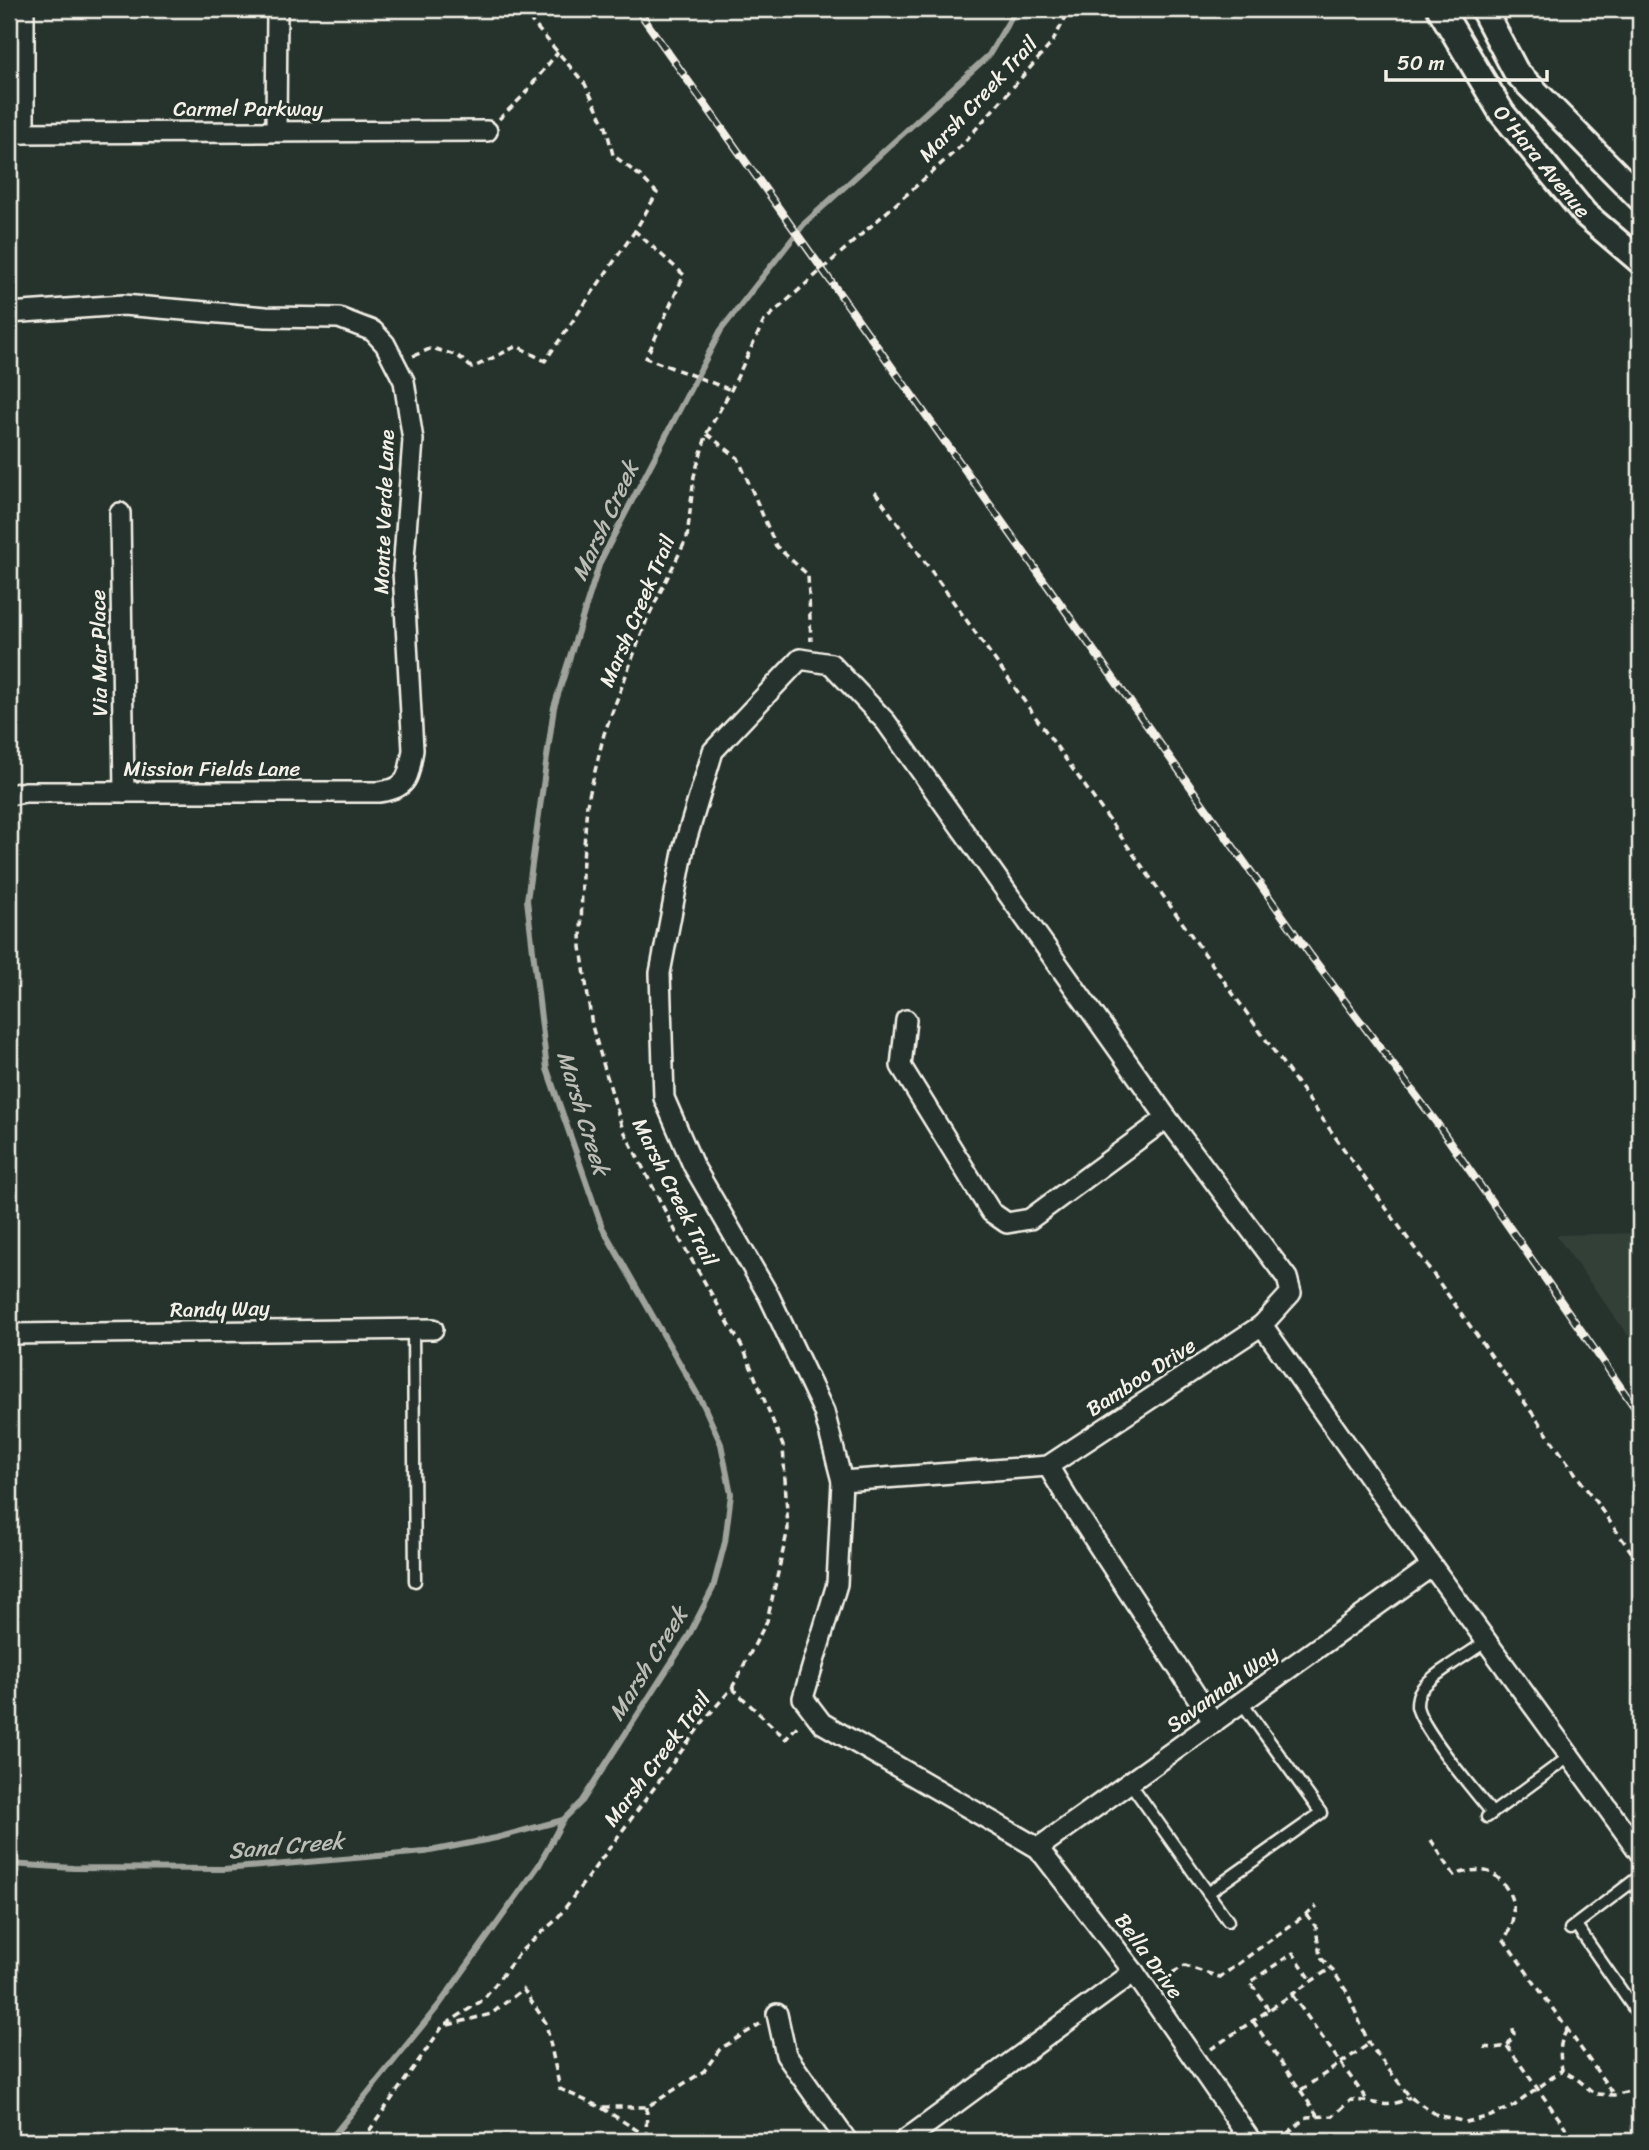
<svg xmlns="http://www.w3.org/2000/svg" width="1649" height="2150" font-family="Sriracha,sans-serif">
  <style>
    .built { fill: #333f39 }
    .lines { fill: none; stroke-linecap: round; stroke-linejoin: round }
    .stream { stroke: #9fa39b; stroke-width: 6 }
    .service-casing { stroke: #f4f1e8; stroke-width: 15 }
    .minor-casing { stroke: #f4f1e8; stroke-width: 24 }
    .tertiary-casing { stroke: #f4f1e8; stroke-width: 30 }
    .path { stroke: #f4f1e8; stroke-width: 3.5; stroke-dasharray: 7 5; stroke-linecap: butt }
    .service { stroke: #26332d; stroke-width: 10 }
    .minor { stroke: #26332d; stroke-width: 19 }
    .tertiary { stroke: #26332d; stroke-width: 24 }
    .rail-casing { stroke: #f4f1e8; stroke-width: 8 }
    .rail { stroke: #26332d; stroke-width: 5; stroke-dasharray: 16; stroke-linecap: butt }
    .labels { text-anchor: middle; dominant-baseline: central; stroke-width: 6; stroke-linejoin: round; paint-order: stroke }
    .street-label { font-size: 21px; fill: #f4f1e8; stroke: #26332d }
    .water-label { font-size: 23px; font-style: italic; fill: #bcbdb5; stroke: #26332d }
  </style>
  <rect width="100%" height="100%" fill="#26332d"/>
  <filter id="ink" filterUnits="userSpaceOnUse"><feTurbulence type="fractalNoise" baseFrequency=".0143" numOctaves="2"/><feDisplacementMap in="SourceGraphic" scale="14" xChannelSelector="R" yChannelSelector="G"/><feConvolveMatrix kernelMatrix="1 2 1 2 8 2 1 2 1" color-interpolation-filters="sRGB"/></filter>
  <g filter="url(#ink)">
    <path class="built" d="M1640,1233V1352L1556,1235Z"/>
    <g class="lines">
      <g class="stream">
        <path d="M9,1864L73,1868L224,1869L425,1852L496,1838L563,1820"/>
        <path d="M329,2141L439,2005L539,1865L563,1820L582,1801L688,1637L713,1588L725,1542L731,1494L721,1444L704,1406L602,1227L547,1069L527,900L554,707L600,562L721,330L804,224L989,55L1016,9"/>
      </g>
      <defs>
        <g id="service">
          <path d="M413,1329L415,1581"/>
          <path d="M1487,1641C1470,1653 1431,1675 1421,1690C1418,1694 1417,1702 1417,1706C1421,1729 1476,1793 1492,1813"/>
          <path d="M1130,1783L1228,1921"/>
          <path d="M1487,1817L1570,1756"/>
          <path d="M1208,1893L1321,1813L1242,1703"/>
          <path d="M1576,1925L1637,2013L1640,2015"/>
          <path d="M1570,1929L1640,1876"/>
        </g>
        <g id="minor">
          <path d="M276,131L277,9"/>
          <path d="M9,133L487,131"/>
          <path d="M24,133V9"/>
          <path d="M9,313L123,305L266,317L339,318L373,331L385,344L404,381L413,440L403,571L413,750C408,777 409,788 379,792H25L9,795"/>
          <path d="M120,513L124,792"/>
          <path d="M906,1020L901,1066L991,1212L1007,1223L1030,1219L1167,1118"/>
          <path d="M9,1334L433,1329"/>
          <path d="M1048,1466L1066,1496L1214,1723"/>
          <path d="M842,1481L824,1412L769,1296L693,1165L664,1098L660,973L684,847L713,751L800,659L831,664L886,722L1167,1118L1287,1278L1291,1293L1262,1325"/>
          <path d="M1038,1848L1432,1566"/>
          <path d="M777,2014L786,2055L847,2141"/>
          <path d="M904,2141L1134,1972"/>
          <path d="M1251,2141L1134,1972L1038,1848L822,1723L803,1698L837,1584L842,1481L1048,1466L1262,1325L1432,1566L1640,1853"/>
        </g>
        <g id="tertiary">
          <path id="s1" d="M1440,9L1502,113L1585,214L1640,261"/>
          <path d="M1483,9L1516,72L1640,198"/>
        </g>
      </defs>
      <use href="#service" class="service-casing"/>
      <use href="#minor" class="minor-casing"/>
      <use href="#tertiary" class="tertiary-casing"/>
      <g class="path">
        <path d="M521,9L585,84L606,127L613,155L640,176L657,193L635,231L684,275L646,358L731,390"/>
        <path d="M499,119L522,97L558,52"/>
        <path d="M413,356L432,348L458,356L472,368L517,346L545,361L635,231"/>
        <path d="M707,434L738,458L776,546L808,575L811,641"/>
        <path d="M875,492L1640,1564"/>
        <path d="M732,1688L786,1739L799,1724"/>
        <path d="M1431,1840L1454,1875C1466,1871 1479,1868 1492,1873C1494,1874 1498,1878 1500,1880C1517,1898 1517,1920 1504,1940L1614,2095"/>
        <path d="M1306,1914L1316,1927L1320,1957L1331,1968L1347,1992L1369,2044L1410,2097L1437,2115L1466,2122L1491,2116L1514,2106L1562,2070"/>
        <path d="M1162,1978L1185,1966L1220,1977L1317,1906"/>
        <path d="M1292,1995L1367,2100"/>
        <path d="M1269,2010L1250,1982L1293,1953L1312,1981"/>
        <path d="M1253,2021L1318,2116"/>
        <path d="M448,2025L491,2014L523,1989L546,2023L560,2089L600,2107H647L704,2071L720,2049L760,2024"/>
        <path d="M1567,2030C1558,2044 1560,2055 1562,2070L1577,2079L1595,2094L1614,2095L1633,2090L1640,2093"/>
        <path d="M1507,2046L1573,2138"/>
        <path d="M1484,2047L1495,2048L1507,2046L1514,2034L1512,2024"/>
        <path d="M1211,2049L1331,1968"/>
        <path d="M1301,2090L1369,2044"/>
        <path d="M647,2107L646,2136L648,2141"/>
        <path d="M602,2108L646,2136"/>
        <path d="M362,2141L443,2026L483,2000L521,1951L556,1920L706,1718L732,1688L767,1621L788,1529L783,1446L744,1350L679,1238L622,1127L592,1026L581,947L582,874L587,804L604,734L647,619L687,538L694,476L707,433L731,390L764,321L960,147L1052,43L1070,9"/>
        <path d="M1278,2141L1307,2117L1333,2116L1351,2100C1379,2101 1384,2111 1410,2097"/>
        <path d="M1572,2141L1573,2138L1588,2141"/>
      </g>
      <use href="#service" class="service"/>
      <use href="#minor" class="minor"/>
      <use href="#tertiary" class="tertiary"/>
      <defs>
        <path id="rail" d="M637,9L1311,956L1436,1122L1640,1415"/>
      </defs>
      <use href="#rail" class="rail-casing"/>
      <use href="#rail" class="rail"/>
    </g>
  </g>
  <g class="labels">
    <g class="street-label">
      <text transform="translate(978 99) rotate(-47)">Marsh Creek Trail</text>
      <text x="248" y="109">Carmel Parkway</text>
      <text stroke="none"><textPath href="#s1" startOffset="184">O'Hara Avenue</textPath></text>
      <text transform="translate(384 512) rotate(-88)">Monte Verde Lane</text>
      <text transform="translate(637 611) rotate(-67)">Marsh Creek Trail</text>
      <text transform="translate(99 653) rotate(-91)">Via Mar Place</text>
      <text x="212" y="769">Mission Fields Lane</text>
      <text transform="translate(675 1192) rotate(63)">Marsh Creek Trail</text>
      <text transform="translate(220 1309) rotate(-1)">Randy Way</text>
      <text transform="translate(1141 1377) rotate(-33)">Bamboo Drive</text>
      <text transform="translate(1222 1689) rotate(-36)">Savannah Way</text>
      <text transform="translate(657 1759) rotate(-53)">Marsh Creek Trail</text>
      <text transform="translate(1149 1956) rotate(54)">Bella Drive</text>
    </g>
    <g class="water-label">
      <text transform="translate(605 521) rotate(-65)">Marsh Creek</text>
      <text transform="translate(583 1113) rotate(73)">Marsh Creek</text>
      <text transform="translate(648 1664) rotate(-58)">Marsh Creek</text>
      <text transform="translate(286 1846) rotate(-5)">Sand Creek</text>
    </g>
  </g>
  <rect width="1649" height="2150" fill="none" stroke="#26332d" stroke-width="35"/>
  <rect x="18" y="18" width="1614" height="2115" fill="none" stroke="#f4f1e8" stroke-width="2.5" filter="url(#ink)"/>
  <path d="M1386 70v10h161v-10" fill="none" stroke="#f4f1e8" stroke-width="3.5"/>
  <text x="1397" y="70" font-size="21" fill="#f4f1e8" stroke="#26332d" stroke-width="5" paint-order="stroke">50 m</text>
</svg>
